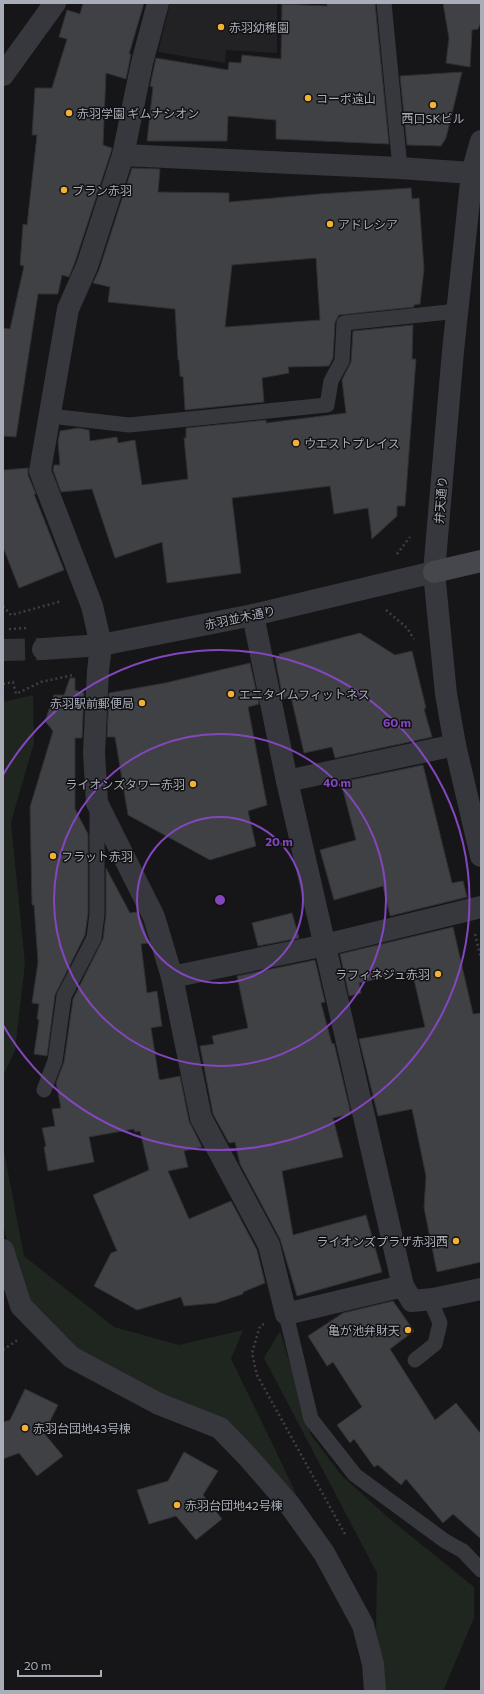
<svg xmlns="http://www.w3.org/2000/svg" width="484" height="1694" font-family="Commissioner,'Noto Sans JP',sans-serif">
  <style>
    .built { fill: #222225 }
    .green { fill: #1e261f }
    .building { fill: #404145; stroke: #303034; fill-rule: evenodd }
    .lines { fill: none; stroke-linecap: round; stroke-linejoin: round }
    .tertiary-tunnel { stroke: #333438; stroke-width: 22; stroke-dasharray: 22 11; stroke-linecap: butt }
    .path { stroke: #3d3f44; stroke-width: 2.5; stroke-dasharray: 2 3; stroke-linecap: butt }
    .service { stroke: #37383d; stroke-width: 15 }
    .pedestrian { stroke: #37383d; stroke-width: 22 }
    .minor { stroke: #37383d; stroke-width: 22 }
    .tertiary { stroke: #37383d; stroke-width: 22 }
    .secondary { stroke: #45474d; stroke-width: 22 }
    .ring { fill: none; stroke: #8446be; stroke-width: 2 }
    .poi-dot { fill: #f2b134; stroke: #111113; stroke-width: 1.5 }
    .labels { text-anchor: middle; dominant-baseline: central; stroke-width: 3; stroke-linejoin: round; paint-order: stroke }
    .poi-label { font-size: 12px; fill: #a8adb8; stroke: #111113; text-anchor: start }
    .street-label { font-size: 12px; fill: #a8adb8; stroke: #111113 }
    .centre { fill: #8446be; stroke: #111113; stroke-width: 2 }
    .ring-label { font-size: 12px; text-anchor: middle; font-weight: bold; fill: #8446be; stroke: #111113; stroke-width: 3; stroke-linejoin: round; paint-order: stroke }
  </style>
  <rect width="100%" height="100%" fill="#161618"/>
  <path class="built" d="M170,3H277V53L226,50L225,63L158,52Z"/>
  <g class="green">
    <path d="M33,695L34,743L11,822L25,964L15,1050L3,1076V702Z"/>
    <path d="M3,1146L24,1256L114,1327L179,1345L243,1330L231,1359L273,1445L297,1496L229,1422L163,1394L76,1348L27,1301L14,1265L3,1225Z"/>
    <path d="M280,1331L311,1435L342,1476L391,1520L474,1587V1618L443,1691H382L384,1666L376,1629L377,1573L264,1358Z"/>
  </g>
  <g class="building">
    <path d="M83,3H144L129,54H131L126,79L106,73L103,145L112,148L111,152L75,262L69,277L62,275L58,294H38L16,437L3,436V328L10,329L24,266L20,265L23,224L27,225L37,135H32L35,88H52L67,39L59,37L67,10L80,14Z"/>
    <path d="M327,3H375L389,144L276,139V120L228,116L227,141H147L153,87L150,86L156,58L228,70L229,62L241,63L242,55L281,59L282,4L327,6Z"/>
    <path d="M443,3H481V22L478,29L472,30L470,67L446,63L449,38Z"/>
    <path d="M462,72L446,138L441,146L407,145L400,76Z"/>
    <path d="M132,168L160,169L158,192L229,193V202L319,194L411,188L412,199L419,198L424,269L420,304L414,305V307L339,315L335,322L333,358L329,366L288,367L289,373L262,378L264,402L185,410L183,377L180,376L179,360H178L175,309L108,302L110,287L93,283L99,270ZM316,258L320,320L225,327L232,265Z"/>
    <path d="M413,325L412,359H416L405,506H397V516L372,539L368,508L334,514L330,486L232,498L241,573L167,583L162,542L115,558L92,489L61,492L53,470L54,465H60L58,442L60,431L78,428L89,430L90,441L117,437L118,443L135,440L142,485L188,479L184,438H186V428L266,420V423L346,413L342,380L351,362L353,331Z"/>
    <path d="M28,468V475L36,494H34L64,570L19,588L3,547V483L4,470Z"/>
    <path d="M360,633L395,655L412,651L426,708L424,709L432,737L335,758L332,747L304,753L291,697L283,699L275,658L279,657V654Z"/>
    <path d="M250,663L259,704L248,707L267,805L248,811L256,846L210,860L128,815L115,737H107L109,693L165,683Z"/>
    <path d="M70,678H75V690L84,693L82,738H75V809L88,834V913L85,935L55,995L47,1056L34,1054L39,1020L37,1019L39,1004L32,1003L38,962L34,905H32L30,807L53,731L45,721L54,695H64Z"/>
    <path d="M423,765L452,883L463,881L467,897L390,916L383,886L334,900L320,850L356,840L341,782Z"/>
    <path d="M106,868L130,913L137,912L142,922L149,943L141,944L147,993L157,991L162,1026L151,1028L159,1079L160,1080L180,1076L189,1121L202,1147L184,1151L188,1167L168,1171L189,1219L231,1201L257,1250L265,1283L243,1292V1294L216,1303L184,1306L181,1297L137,1310L94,1286L111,1253L117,1251L93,1195L149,1170L140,1131L135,1132L134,1129L89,1137L94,1162L48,1171L44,1147L46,1146L42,1128L55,1126L52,1109L61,1108L56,1083L64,1062L73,999L103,939L106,914Z"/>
    <path d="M292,913L299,938L258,946L252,923Z"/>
    <path d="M453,927L473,1014L481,1013V1262L437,1272L424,1208L426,1176L412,1109L378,1116L359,1039L425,1027L412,971L359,983L361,993L349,996L340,954Z"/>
    <path d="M315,960L325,1002L321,1003L332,1044L334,1043L351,1114L333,1118L343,1157L282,1171L293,1235L366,1215L382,1272L297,1296L280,1239L240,1164L235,1142L229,1143L213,1114L200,1046L214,1044L212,1036L248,1028L237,976Z"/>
    <path d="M393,1301L414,1331L390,1349L435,1420L456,1403L481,1434V1539L453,1514L443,1523L406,1479L401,1485L378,1465L374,1467L354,1439L350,1443L337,1425L362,1407L333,1362L327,1366L308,1336L343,1313Z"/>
    <path d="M25,1389L58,1405L44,1433L63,1456L37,1476L19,1453L3,1459V1422L10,1420Z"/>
    <path d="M184,1452L218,1471L203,1495L222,1519L196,1540L176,1516L149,1524L137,1490L168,1481Z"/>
  </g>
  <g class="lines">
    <path class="tertiary-tunnel" d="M3,650L43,649"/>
    <g class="path">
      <path d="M397,554L410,537"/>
      <path d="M3,606L11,615L62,601"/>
      <path d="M386,610L407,628L414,639"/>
      <path d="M9,629L28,628"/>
      <path d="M3,684L13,682L16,694L41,682L73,675"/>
      <path d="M475,934L481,959"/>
      <path d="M264,1324L260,1326L252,1353L257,1375L346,1536"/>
      <path d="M3,1350L19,1339"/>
    </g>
    <g class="service">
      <path d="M384,3L400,168"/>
      <path d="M50,416L129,425L327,405L331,381L342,361L344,323L458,311"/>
      <path d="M44,1090L55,1061L64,996L94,938L97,914V809"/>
      <path d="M286,1314L311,1419L355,1475L445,1541L463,1551L481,1570"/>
      <path d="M415,1360L435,1344L440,1323L434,1309L433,1299"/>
    </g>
    <path class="pedestrian" d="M3,75L55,3"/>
    <g class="minor">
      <path d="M158,3L142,63L123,155L87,266L68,309L40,471L92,606L101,645L98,671L94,753L97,803L154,917L172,977L201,1118L269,1245L286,1314L403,1286L412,1301L433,1299L481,1289"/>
      <path d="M123,155L400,168L472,173"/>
      <path d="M253,615L287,781L403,1286"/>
      <path d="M287,781L455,745"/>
      <path d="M172,977L325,945L481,907"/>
      <path d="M3,1250L21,1306L71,1357L159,1404L220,1428L247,1456L289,1504L324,1553L363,1625L373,1664L375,1691"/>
    </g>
    <g class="tertiary">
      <path d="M481,141L472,173L453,351L434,572L446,694L455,745L481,856"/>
      <path d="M43,649L101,645L253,615L434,572"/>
    </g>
    <path class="secondary" d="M434,572L481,561"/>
  </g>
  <g class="ring">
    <circle cx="220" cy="900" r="83"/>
    <circle cx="220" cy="900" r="166"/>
    <path d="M3 775A250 250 0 1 1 3 1025"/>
  </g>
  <g class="poi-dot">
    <circle cx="221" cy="27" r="4"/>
    <circle cx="308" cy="98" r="4"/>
    <circle cx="433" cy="105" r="4"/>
    <circle cx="69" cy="113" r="4"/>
    <circle cx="64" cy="190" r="4"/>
    <circle cx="330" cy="224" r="4"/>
    <circle cx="296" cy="443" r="4"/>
    <circle cx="231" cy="694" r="4"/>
    <circle cx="142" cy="703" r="4"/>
    <circle cx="193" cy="784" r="4"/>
    <circle cx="53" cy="856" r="4"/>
    <circle cx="438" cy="974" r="4"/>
    <circle cx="456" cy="1241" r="4"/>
    <circle cx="408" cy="1330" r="4"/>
    <circle cx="25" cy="1428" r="4"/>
    <circle cx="177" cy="1505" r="4"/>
  </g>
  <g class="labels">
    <g class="poi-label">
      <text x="229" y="27">赤羽幼稚園</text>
      <text x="316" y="98">コーポ遠山</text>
      <text x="77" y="113">赤羽学園 ギムナシオン</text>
      <text x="433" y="118" text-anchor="middle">西口SKビル</text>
      <text x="72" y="190">ブラン赤羽</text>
      <text x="338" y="224">アドレシア</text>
      <text x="304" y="443">ウエストプレイス</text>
      <text x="239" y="694">エニタイムフィットネス</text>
      <text x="134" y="703" text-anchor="end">赤羽駅前郵便局</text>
      <text x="185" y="784" text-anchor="end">ライオンズタワー赤羽</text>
      <text x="61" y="856">フラット赤羽</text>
      <text x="430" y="974" text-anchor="end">ラフィネジュ赤羽</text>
      <text x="448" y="1241" text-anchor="end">ライオンズプラザ赤羽西</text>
      <text x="400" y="1330" text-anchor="end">亀が池弁財天</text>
      <text x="33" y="1428">赤羽台団地43号棟</text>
      <text x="185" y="1505">赤羽台団地42号棟</text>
    </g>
    <g class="street-label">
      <text transform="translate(440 500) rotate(-85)">弁天通り</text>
      <text transform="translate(240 617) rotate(-12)">赤羽並木通り</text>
    </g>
  </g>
  <circle cx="220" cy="900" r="6" class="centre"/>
  <g class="ring-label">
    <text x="397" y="727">60 m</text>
    <text x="337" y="787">40 m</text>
    <text x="279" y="846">20 m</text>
  </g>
  <rect width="484" height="1694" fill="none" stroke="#a8adb8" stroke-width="8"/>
  <path d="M18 1670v6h83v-6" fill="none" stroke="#a8adb8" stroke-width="2"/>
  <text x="24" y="1670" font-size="12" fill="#a8adb8" stroke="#111113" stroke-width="3" paint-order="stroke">20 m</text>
</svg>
